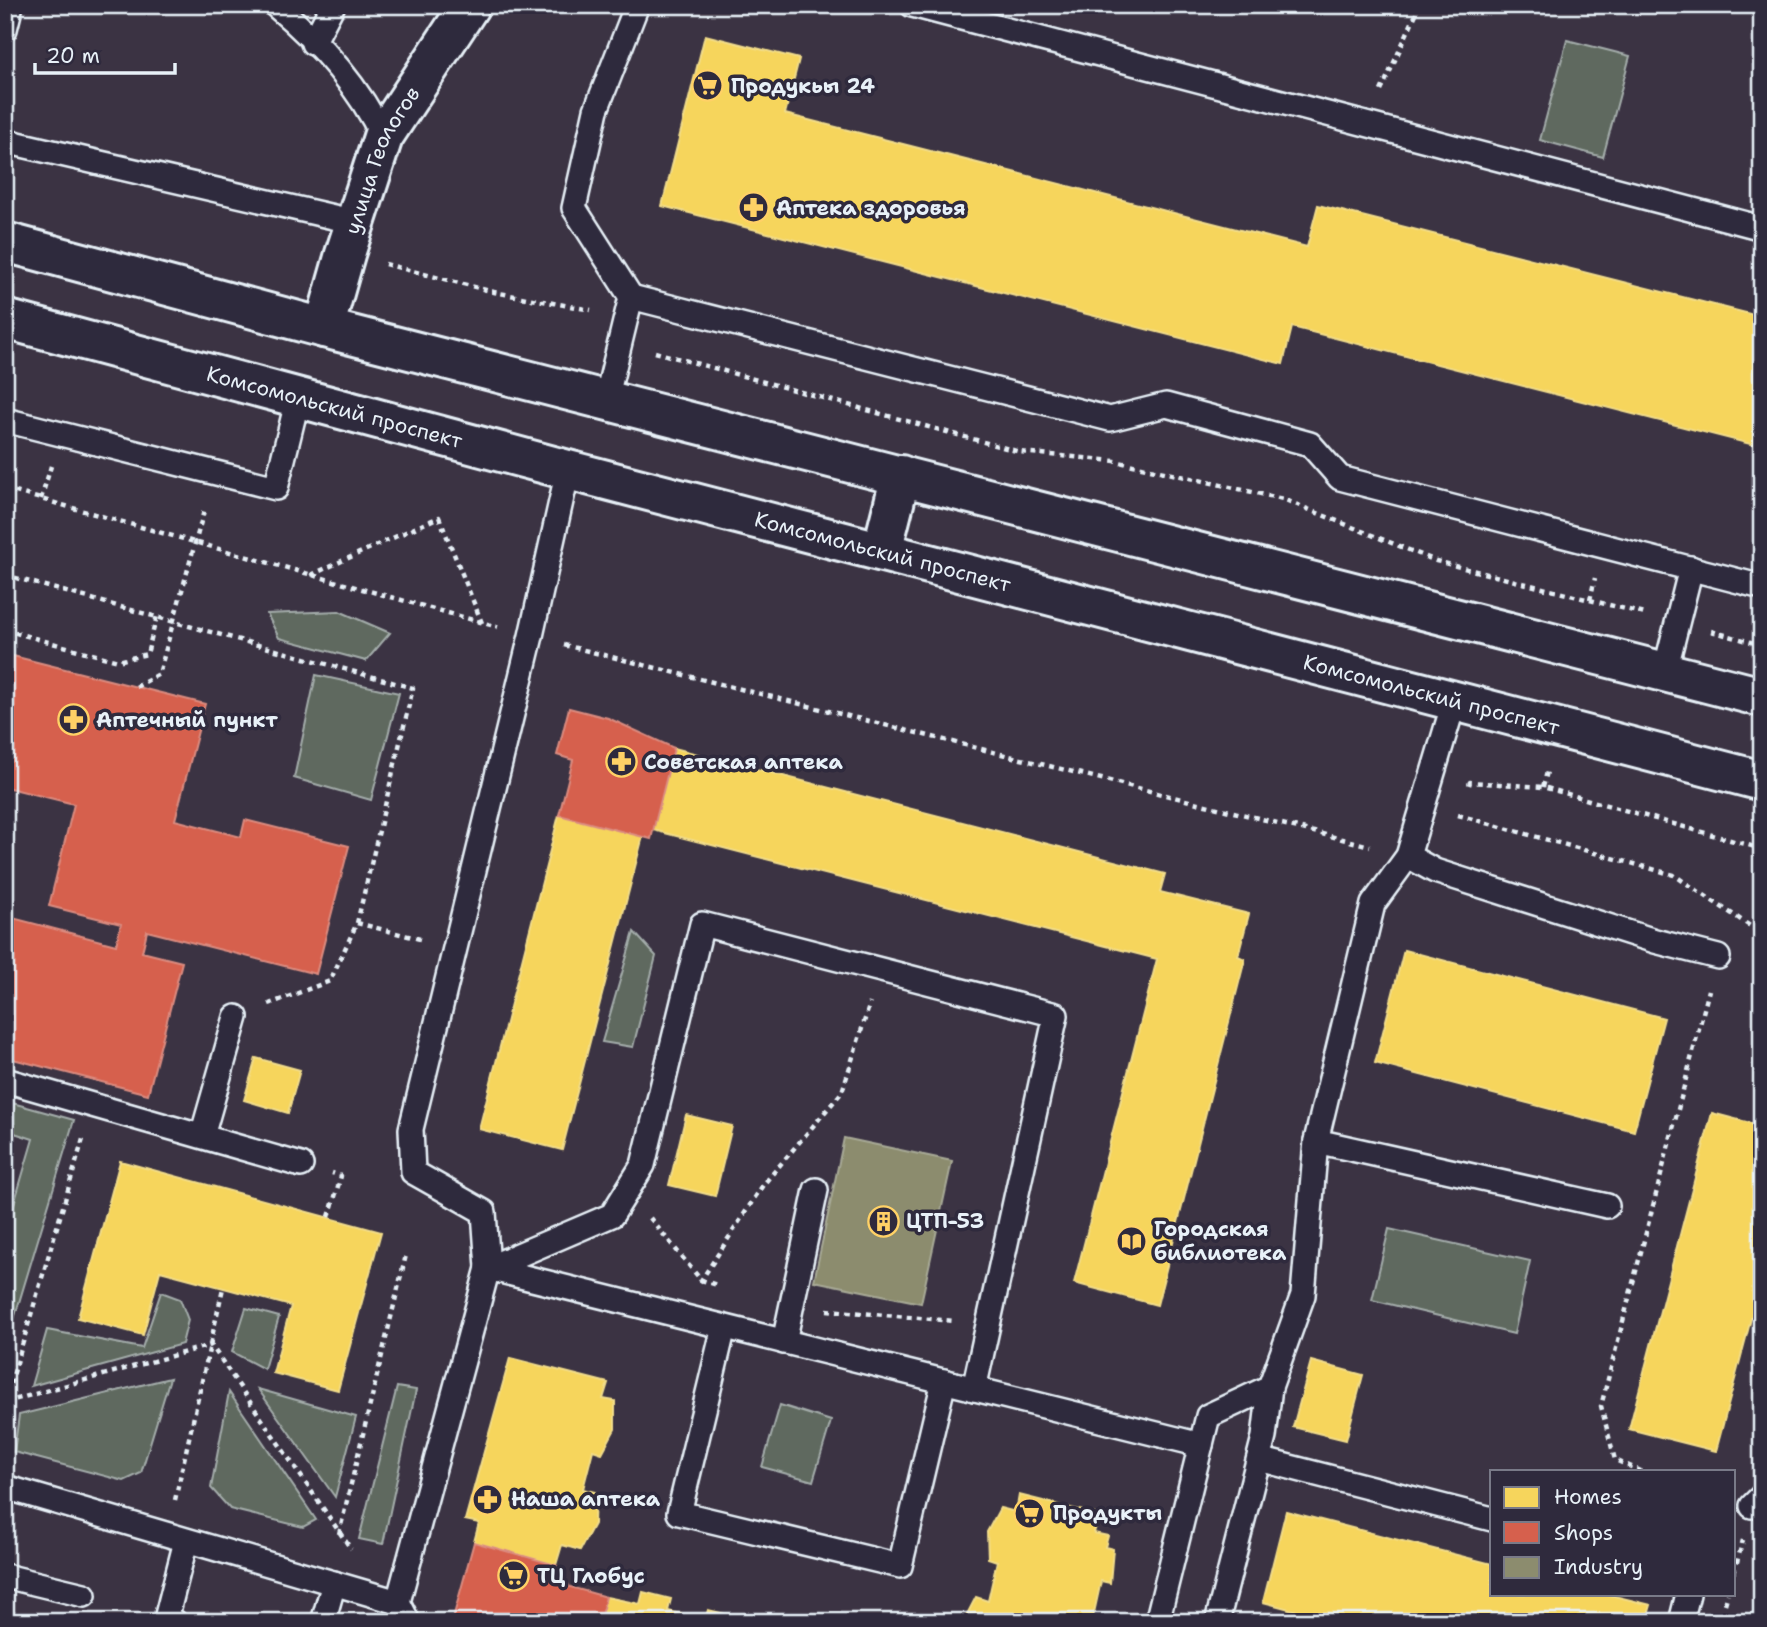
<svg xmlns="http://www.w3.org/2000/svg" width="1767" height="1627" font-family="'Shantell Sans',sans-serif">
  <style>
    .green { fill: #5f695e; stroke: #a4adab; stroke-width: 2 }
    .homes { fill: #f6d55c; stroke: #f2dd8b; stroke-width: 2 }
    .shops { fill: #d6604d; stroke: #db8c80; stroke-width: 2 }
    .industry { fill: #8c8c6e; stroke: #a8aa97; stroke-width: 2 }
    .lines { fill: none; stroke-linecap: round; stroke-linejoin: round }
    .lane-casing { stroke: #e8f1f8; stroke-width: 28 }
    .street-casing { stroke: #e8f1f8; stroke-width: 44 }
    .secondary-casing { stroke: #e8f1f8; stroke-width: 44 }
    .path { stroke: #e8f1f8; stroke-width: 4.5; stroke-dasharray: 5 5; stroke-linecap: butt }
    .lane { stroke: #2f2a3d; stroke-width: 23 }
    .street { stroke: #2f2a3d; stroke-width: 38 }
    .secondary { stroke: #2f2a3d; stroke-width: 38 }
    .labels { text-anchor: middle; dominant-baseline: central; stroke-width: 7; stroke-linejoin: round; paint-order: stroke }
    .poi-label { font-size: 21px; font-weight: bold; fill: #e8f1f8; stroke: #2f2a3d; text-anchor: start }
    .street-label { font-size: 21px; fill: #e8f1f8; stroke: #2f2a3d }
  </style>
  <rect width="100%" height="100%" fill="#3b3343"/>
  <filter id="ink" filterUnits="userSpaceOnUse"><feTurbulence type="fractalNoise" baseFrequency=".0143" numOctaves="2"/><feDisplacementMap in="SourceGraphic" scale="14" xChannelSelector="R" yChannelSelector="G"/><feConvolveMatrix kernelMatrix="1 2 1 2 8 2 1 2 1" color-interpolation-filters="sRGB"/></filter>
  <g filter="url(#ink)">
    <g class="green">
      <path d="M1567,40L1630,56L1603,157L1540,140Z"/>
      <path d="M339,611L390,633L366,661L279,638L267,614Z"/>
      <path d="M316,675L399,693L371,800L294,778Z"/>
      <path d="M634,932L656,956L633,1047L602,1042Z"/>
      <path d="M5,1101L74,1120L5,1349V1235L33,1139L5,1130Z"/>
      <path d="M1389,1229L1530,1261L1514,1334L1372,1300Z"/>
      <path d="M161,1292L180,1299L188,1320L182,1344L31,1386L47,1330L142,1348Z"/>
      <path d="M246,1308L279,1317L264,1369L232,1352Z"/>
      <path d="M170,1378L141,1473L124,1481L14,1452L19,1415Z"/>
      <path d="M397,1387L416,1390L383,1544L359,1539Z"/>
      <path d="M258,1389L356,1417L335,1497Z"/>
      <path d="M229,1392L316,1520L303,1527L230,1509L211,1488Z"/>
      <path d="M780,1405L831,1421L813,1481L762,1467Z"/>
    </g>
    <g class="homes">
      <path d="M705,35L799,59L785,114L1307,247L1318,205L1762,317V447L1292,327L1283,364L662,206Z"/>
      <path d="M674,748L1165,874L1160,892L1249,914L1238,956L1245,959L1157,1305L1074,1283L1157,959L653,830Z"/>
      <path d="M559,815L643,836L562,1150L479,1129Z"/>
      <path d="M1404,950L1664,1018L1634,1131L1375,1063Z"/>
      <path d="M256,1058L300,1070L288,1113L244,1100Z"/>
      <path d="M1712,1113L1762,1126V1277L1716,1451L1629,1429Z"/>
      <path d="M686,1115L732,1126L715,1196L669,1185Z"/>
      <path d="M120,1161L381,1232L338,1390L273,1373L291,1306L160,1271L143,1335L78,1318Z"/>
      <path d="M510,1358L608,1383L603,1399L615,1401V1429L602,1453L593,1450L583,1489L595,1492L594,1524L580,1550L562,1545L556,1565L474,1542L479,1523L465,1520Z"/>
      <path d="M1311,1361L1363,1375L1346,1440L1293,1427Z"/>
      <path d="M1019,1495L1099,1515L1094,1533L1108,1536L1105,1547L1113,1549L1110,1583L1101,1581L1092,1622H963L976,1597L988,1601L997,1561L988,1558L987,1532L1000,1508L1016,1512Z"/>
      <path d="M1286,1511L1492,1564V1594H1606L1651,1605L1646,1622H1338L1263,1602Z"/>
      <path d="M643,1592L671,1599L668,1611L705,1620L708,1610L733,1616L731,1622H599L606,1597L640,1604Z"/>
    </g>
    <g class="shops">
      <path d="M5,654L205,704L175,820L241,837L245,820L349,846L316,974L147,931L142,952L182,962L148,1094L5,1057V916L116,945L121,924L49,906L74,804L5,787Z"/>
      <path d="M569,708L608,718L674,748L651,839L559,815L573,760L557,755Z"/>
      <path d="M474,1542L556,1565L570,1587L606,1597L599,1622H452Z"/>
    </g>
    <path class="industry" d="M844,1138L952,1161L921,1303L814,1281Z"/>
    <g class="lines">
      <defs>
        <g id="lane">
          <path d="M275,5C318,41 359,87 383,137"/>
          <path d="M912,5L1762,228"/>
          <path d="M5,29L11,5"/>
          <path d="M313,43L333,5"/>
          <path d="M5,141L355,222"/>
          <path d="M631,297L1110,419L1166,405L1310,444L1340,478L1762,587"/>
          <path d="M606,400L631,297L574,208L596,110L637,5"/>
          <path d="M5,420L276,488L298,398"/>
          <path d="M1665,671L1691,568"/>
          <path d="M1408,856L1435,871L1655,941L1718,957"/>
          <path d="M5,1080L301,1165"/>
          <path d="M202,1136L236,1017"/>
          <path d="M1316,1141L1607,1206"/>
          <path d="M488,1268L612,1215L643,1165L702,924L1056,1015L974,1389"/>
          <path d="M488,1268L1201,1445"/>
          <path d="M724,1327L679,1513L900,1566L944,1381"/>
          <path d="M784,1342L816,1190"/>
          <path d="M1259,1459L1492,1519"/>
          <path d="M5,1487L398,1602"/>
          <path d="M1752,1506L1762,1496"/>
          <path d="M5,1576L84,1595"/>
          <path d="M175,1622L166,1619L186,1541"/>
          <path d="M323,1622L334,1583"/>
          <path d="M408,1622L398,1602L488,1268L484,1212L413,1172L411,1129L531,636L568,470"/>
          <path d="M1157,1622L1208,1416L1270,1387L1303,1295L1316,1141L1373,904L1408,856L1455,699"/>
          <path d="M1217,1622L1264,1437L1270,1387"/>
          <path d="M1681,1622L1688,1594"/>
        </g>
        <g id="street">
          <path id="s1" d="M324,328L345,254L383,137L470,5"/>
        </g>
        <g id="secondary">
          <path d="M5,242L324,328L1762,697"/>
          <path id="s2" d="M5,319L568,470L1762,781"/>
          <path d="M882,551L901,475"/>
        </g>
      </defs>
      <use href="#lane" class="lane-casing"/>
      <use href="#street" class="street-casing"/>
      <use href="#secondary" class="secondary-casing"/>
      <g class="path">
        <path d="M1381,91L1420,5"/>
        <path d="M385,264L494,292L591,310"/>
        <path d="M655,352L1020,452L1115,461L1283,499L1436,561L1645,614"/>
        <path d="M5,489L498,627"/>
        <path d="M41,499L51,466"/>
        <path d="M5,575L413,688L357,923L330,981L269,1004"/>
        <path d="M311,575L439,517L482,623"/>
        <path d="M1590,600L1595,578"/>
        <path d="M5,630L118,661L147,654L157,616"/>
        <path d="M1711,631L1762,645"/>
        <path d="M564,645L1370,846"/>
        <path d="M136,687L159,674L205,507"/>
        <path d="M1469,785L1470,782L1543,787L1762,849"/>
        <path d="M1543,787L1548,768"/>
        <path d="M1458,815L1674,875L1762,934"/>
        <path d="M357,923L420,939"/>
        <path d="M329,1217L341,1176L332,1173"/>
        <path d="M650,1218L701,1280L717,1285"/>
        <path d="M700,1282L763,1185L842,1092L870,1003"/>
        <path d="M827,1310L954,1321"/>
        <path d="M6,1402L211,1345L351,1549"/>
        <path d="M5,1403L83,1139"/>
        <path d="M1641,1471L1615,1460L1601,1406L1709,990"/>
        <path d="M175,1500L223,1288"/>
        <path d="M339,1534L406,1255"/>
        <path d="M1734,1573L1743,1540"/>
        <path d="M1725,1604L1728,1594"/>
      </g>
      <use href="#lane" class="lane"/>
      <use href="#street" class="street"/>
      <use href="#secondary" class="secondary"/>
    </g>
  </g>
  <defs>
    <symbol id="supermarket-ring" viewBox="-11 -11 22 22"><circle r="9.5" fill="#2f2a3d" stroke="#ffd166" stroke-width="1.5"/><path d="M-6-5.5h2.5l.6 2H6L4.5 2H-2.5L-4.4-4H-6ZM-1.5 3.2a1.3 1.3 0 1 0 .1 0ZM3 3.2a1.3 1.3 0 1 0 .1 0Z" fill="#ffd166"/></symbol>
    <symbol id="pharmacy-ring" viewBox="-11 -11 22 22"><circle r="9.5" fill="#2f2a3d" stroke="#ffd166" stroke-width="1.5"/><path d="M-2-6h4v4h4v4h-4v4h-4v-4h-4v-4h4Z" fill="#ffd166"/></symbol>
    <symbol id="building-ring" viewBox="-11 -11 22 22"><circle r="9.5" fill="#2f2a3d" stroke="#ffd166" stroke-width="1.5"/><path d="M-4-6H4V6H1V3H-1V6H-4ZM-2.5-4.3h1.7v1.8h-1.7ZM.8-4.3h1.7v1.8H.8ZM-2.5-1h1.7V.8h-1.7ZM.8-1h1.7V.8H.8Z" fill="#ffd166"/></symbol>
    <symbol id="library-ring" viewBox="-11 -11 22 22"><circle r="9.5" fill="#2f2a3d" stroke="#ffd166" stroke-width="1.5"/><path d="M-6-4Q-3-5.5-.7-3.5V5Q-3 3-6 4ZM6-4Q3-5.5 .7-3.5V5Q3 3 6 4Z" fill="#ffd166"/></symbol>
  </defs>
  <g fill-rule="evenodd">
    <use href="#supermarket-ring" x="690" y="68" width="35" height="35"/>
    <use href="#pharmacy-ring" x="736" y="190" width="35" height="35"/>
    <use href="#pharmacy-ring" x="56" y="702" width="35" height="35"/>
    <use href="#pharmacy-ring" x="604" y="744" width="35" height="35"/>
    <use href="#building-ring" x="866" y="1204" width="35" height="35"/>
    <use href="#library-ring" x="1114" y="1224" width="35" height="35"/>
    <use href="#pharmacy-ring" x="470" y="1482" width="35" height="35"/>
    <use href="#supermarket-ring" x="1012" y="1496" width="35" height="35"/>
    <use href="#supermarket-ring" x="496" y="1558" width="35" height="35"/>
  </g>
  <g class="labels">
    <g class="poi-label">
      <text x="731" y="86">Продукьы 24</text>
      <text x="776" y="208">Аптека здоровья</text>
      <text x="96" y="720">Аптечный пункт</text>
      <text x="644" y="762">Советская аптека</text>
      <text x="906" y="1221">ЦТП-53</text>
      <text x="1154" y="1229">Городская<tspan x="1154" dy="24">библиотека</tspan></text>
      <text x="511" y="1499">Наша аптека</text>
      <text x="1053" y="1513">Продукты</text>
      <text x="537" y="1576">ТЦ Глобус</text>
    </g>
    <g class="street-label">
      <text stroke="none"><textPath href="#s1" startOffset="178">улица Геологов</textPath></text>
      <text stroke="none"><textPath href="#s2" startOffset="341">Комсомольский проспект</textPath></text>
      <text stroke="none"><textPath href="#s2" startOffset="908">Комсомольский проспект</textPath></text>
      <text stroke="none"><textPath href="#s2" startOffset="1475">Комсомольский проспект</textPath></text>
    </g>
  </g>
  <rect width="1767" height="1627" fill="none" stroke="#2f2a3d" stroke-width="28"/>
  <rect x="14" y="14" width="1739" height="1599" fill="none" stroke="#e8f1f8" stroke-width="2.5" filter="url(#ink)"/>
  <rect x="1490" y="1470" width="245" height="126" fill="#2f2a3d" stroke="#797a88" stroke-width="2"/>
  <rect x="1504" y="1487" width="35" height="21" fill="#f6d55c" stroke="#797a88" stroke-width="2"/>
  <text x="1554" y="1504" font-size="21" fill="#e8f1f8">Homes</text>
  <rect x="1504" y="1522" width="35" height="21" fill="#d6604d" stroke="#797a88" stroke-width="2"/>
  <text x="1554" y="1540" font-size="21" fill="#e8f1f8">Shops</text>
  <rect x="1504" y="1557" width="35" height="21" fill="#8c8c6e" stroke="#797a88" stroke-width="2"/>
  <text x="1554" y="1574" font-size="21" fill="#e8f1f8">Industry</text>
  <path d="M35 63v10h140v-10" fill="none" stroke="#e8f1f8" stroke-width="3.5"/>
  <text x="46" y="63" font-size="21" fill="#e8f1f8" stroke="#2f2a3d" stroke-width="5" paint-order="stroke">20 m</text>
</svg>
